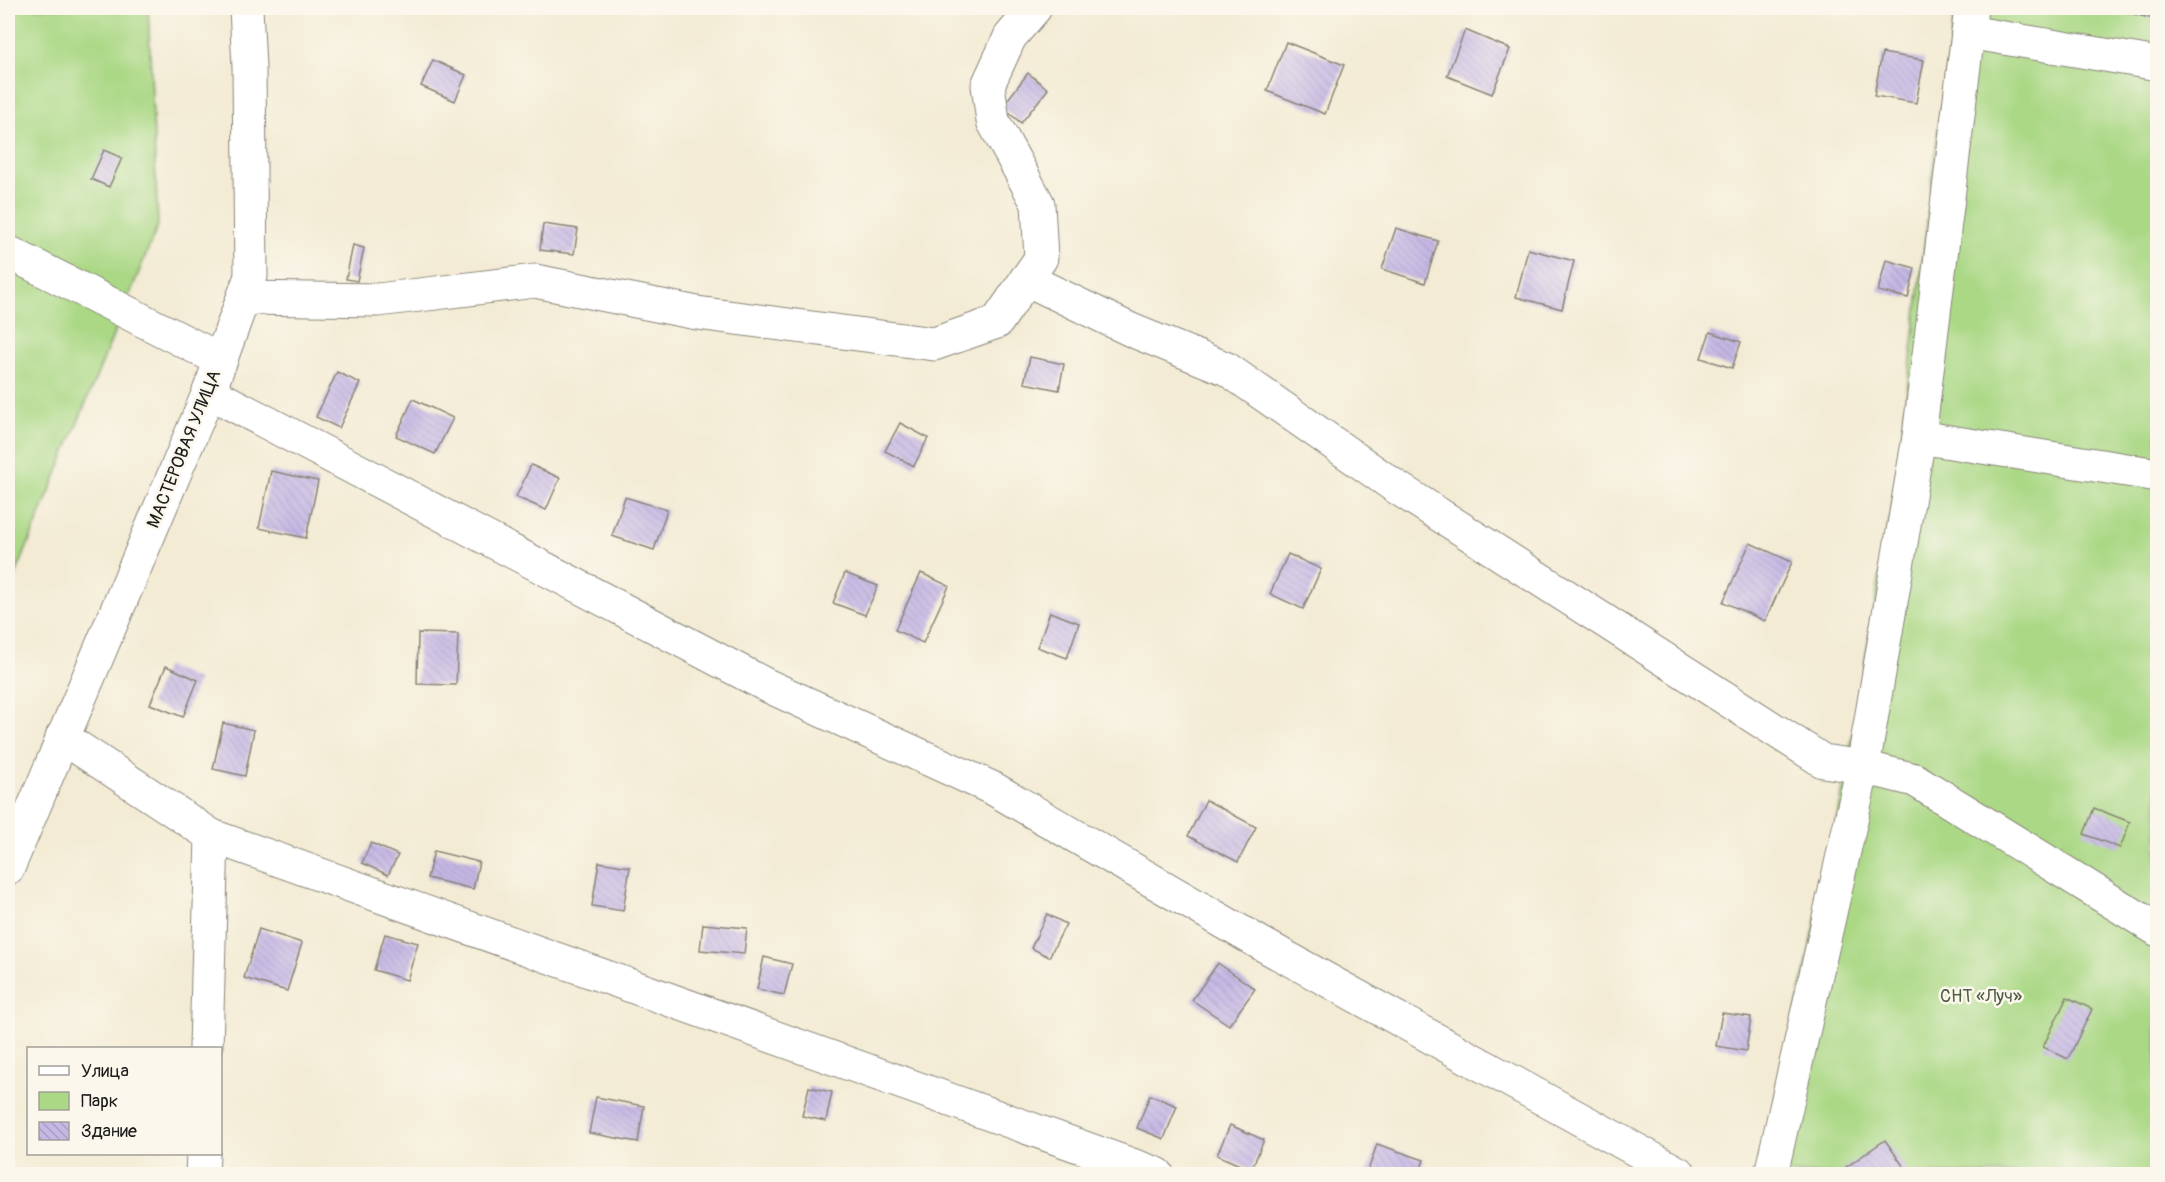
<svg xmlns="http://www.w3.org/2000/svg" width="2165" height="1182" font-family="Pangolin,sans-serif">
  <style>
    .green { fill: #aad885; stroke: #637a50; stroke-width: 1.5 }
    .building { fill: url(#building-back-hatch) }
    .lines { fill: none; stroke-linecap: round; stroke-linejoin: round }
    .minor-casing { stroke: #888478; stroke-width: 35 }
    .minor { stroke: #fff; stroke-width: 33 }
    .labels { text-anchor: middle; dominant-baseline: central; stroke-width: 5; stroke-linejoin: round; paint-order: stroke }
    .street-label { font-size: 18px; fill: #1c1c1c; stroke: #fbf7ec }
    .park-label { font-size: 18px; fill: #4e5e41; stroke: #fbf7ec }
  </style>
  <defs>
    <pattern id="building-back-hatch" width="6" height="6" patternUnits="userSpaceOnUse" patternTransform="scale(1.5)"><rect width="6" height="6" fill="#c5b8e5"/><path d="M-1 5l2 2M0 0l6 6M5-1l2 2" fill="none" stroke="#a99ec4"/></pattern>
  </defs>
  <rect width="100%" height="100%" fill="#fbf7ec"/>
  <filter id="ink" filterUnits="userSpaceOnUse"><feTurbulence type="fractalNoise" baseFrequency=".0167" numOctaves="2"/><feDisplacementMap in="SourceGraphic" scale="12" xChannelSelector="R" yChannelSelector="G"/><feConvolveMatrix kernelMatrix="1 2 1 2 8 2 1 2 1" color-interpolation-filters="sRGB"/></filter>
  <filter id="wash" filterUnits="userSpaceOnUse"><feTurbulence type="fractalNoise" baseFrequency=".008" numOctaves="4" result="noise"/><feDisplacementMap in="SourceGraphic" scale="24" xChannelSelector="R" yChannelSelector="G"/><feGaussianBlur stdDeviation="1.35" result="paint"/><feColorMatrix in="noise" values="0 0 0 0 0 0 0 0 0 0 0 0 0 0 0 0 0 1.4 0 .05"/><feComposite in="paint" operator="in"/></filter>
  <g filter="url(#wash)">
    <rect width="100%" height="100%" fill="#f3ebd4"/>
    <g class="green">
      <path d="M8,8H148L158,225L8,594Z"/>
      <path d="M1955,8H2157V1174H1760L1835,835L1897,477L1937,139Z"/>
    </g>
    <g id="blocks">
      <g class="building">
        <path d="M2109,8H2158V20Z"/>
        <path d="M1465,30L1510,49L1492,94L1447,76Z"/>
        <path d="M1286,42L1344,65L1325,114L1267,91Z"/>
        <path d="M1882,53L1924,60L1916,103L1874,96Z"/>
        <path d="M433,60L466,75L455,101L421,86Z"/>
        <path d="M1028,73L1048,89L1021,123L1002,107Z"/>
        <path d="M104,150L122,158L109,187L91,179Z"/>
        <path d="M543,224L578,229L574,254L540,250Z"/>
        <path d="M1396,228L1438,241L1425,283L1382,269Z"/>
        <path d="M353,245L364,248L357,281L346,279Z"/>
        <path d="M1528,249L1574,261L1562,309L1516,297Z"/>
        <path d="M1886,260L1915,268L1908,298L1878,291Z"/>
        <path d="M1710,332L1741,342L1732,368L1701,358Z"/>
        <path d="M1030,357L1064,364L1059,390L1024,383Z"/>
        <path d="M337,372L360,383L339,428L316,417Z"/>
        <path d="M413,399L453,418L435,454L396,436Z"/>
        <path d="M900,423L928,438L914,466L885,451Z"/>
        <path d="M531,465L560,478L546,510L516,497Z"/>
        <path d="M271,471L318,481L306,538L259,528Z"/>
        <path d="M625,497L667,510L654,550L612,536Z"/>
        <path d="M1750,543L1792,562L1765,621L1723,602Z"/>
        <path d="M1288,554L1321,569L1303,609L1270,594Z"/>
        <path d="M845,573L878,586L865,615L833,603Z"/>
        <path d="M921,573L949,586L923,643L895,630Z"/>
        <path d="M1050,612L1079,623L1067,658L1037,647Z"/>
        <path d="M418,633L458,634L456,685L417,684Z"/>
        <path d="M166,666L198,680L183,717L150,704Z"/>
        <path d="M223,723L254,730L245,776L213,769Z"/>
        <path d="M1206,800L1256,827L1238,862L1188,836Z"/>
        <path d="M2094,808L2130,822L2120,848L2084,834Z"/>
        <path d="M371,843L398,855L388,875L362,863Z"/>
        <path d="M434,851L479,862L473,889L427,878Z"/>
        <path d="M599,862L630,867L623,911L592,906Z"/>
        <path d="M1047,914L1066,924L1049,957L1031,948Z"/>
        <path d="M703,924L747,928L744,954L700,950Z"/>
        <path d="M259,929L302,943L287,991L244,978Z"/>
        <path d="M385,934L418,943L407,980L374,970Z"/>
        <path d="M764,957L792,964L784,995L757,989Z"/>
        <path d="M1218,963L1255,989L1229,1025L1192,1000Z"/>
        <path d="M2067,997L2092,1009L2068,1059L2043,1047Z"/>
        <path d="M1722,1013L1751,1017L1746,1051L1716,1046Z"/>
        <path d="M809,1087L832,1092L826,1121L802,1116Z"/>
        <path d="M1150,1095L1177,1106L1164,1139L1137,1128Z"/>
        <path d="M596,1097L644,1106L638,1142L589,1133Z"/>
        <path d="M1230,1125L1264,1140L1251,1170L1217,1155Z"/>
        <path d="M1885,1140L1909,1174H1845L1842,1170Z"/>
        <path d="M1377,1144L1424,1160L1419,1174H1367Z"/>
      </g>
    </g>
  </g>
  <g filter="url(#ink)">
    <use href="#blocks" fill-opacity="0" stroke="#888478" stroke-width="1.5"/>
    <g class="lines">
      <defs>
        <g id="minor">
          <path d="M1968,32L2158,64"/>
          <path d="M8,252L221,360"/>
          <path d="M1026,279L1131,330L1227,369L1393,485L1823,761L1863,767L1771,1174"/>
          <path d="M243,298L378,300L535,281L697,313L934,344L997,322L1041,258L1038,204L993,121L988,85L1010,37L1035,8"/>
          <path d="M209,392L766,685L994,789L1260,943L1680,1174"/>
          <path d="M1919,437L1971,8"/>
          <path d="M2158,475L1919,437L1863,767L1915,780L2158,930"/>
          <path d="M62,737L212,836"/>
          <path d="M8,868L209,392L251,276L249,67L246,8"/>
          <path d="M206,1048L212,836L1157,1174"/>
          <path d="M202,1174L203,1154"/>
        </g>
      </defs>
      <use href="#minor" class="minor-casing"/>
      <use href="#minor" class="minor"/>
    </g>
  </g>
  <g class="labels">
    <g class="street-label">
      <text transform="translate(184 449) rotate(-68)">МАСТЕРОВАЯ УЛИЦА</text>
    </g>
    <g class="park-label">
      <text x="1981" y="996">СНТ «Луч»</text>
    </g>
  </g>
  <rect width="2165" height="1182" fill="none" stroke="#fbf7ec" stroke-width="30"/>
  <rect x="27" y="1047" width="195" height="108" fill="#fbf7ec" stroke="#a29f99" stroke-width="1.5"/>
  <rect x="39" y="1066" width="30" height="9" fill="#ffffff" stroke="#a29f99" stroke-width="1.5"/>
  <text x="81" y="1077" font-size="18" fill="#1c1c1c">Улица</text>
  <rect x="39" y="1092" width="30" height="18" fill="#aad885" stroke="#a29f99" stroke-width="1.5"/>
  <text x="81" y="1107" font-size="18" fill="#1c1c1c">Парк</text>
  <rect x="39" y="1122" width="30" height="18" fill="url(#building-back-hatch)" stroke="#a29f99" stroke-width="1.5"/>
  <text x="81" y="1137" font-size="18" fill="#1c1c1c">Здание</text>
</svg>
